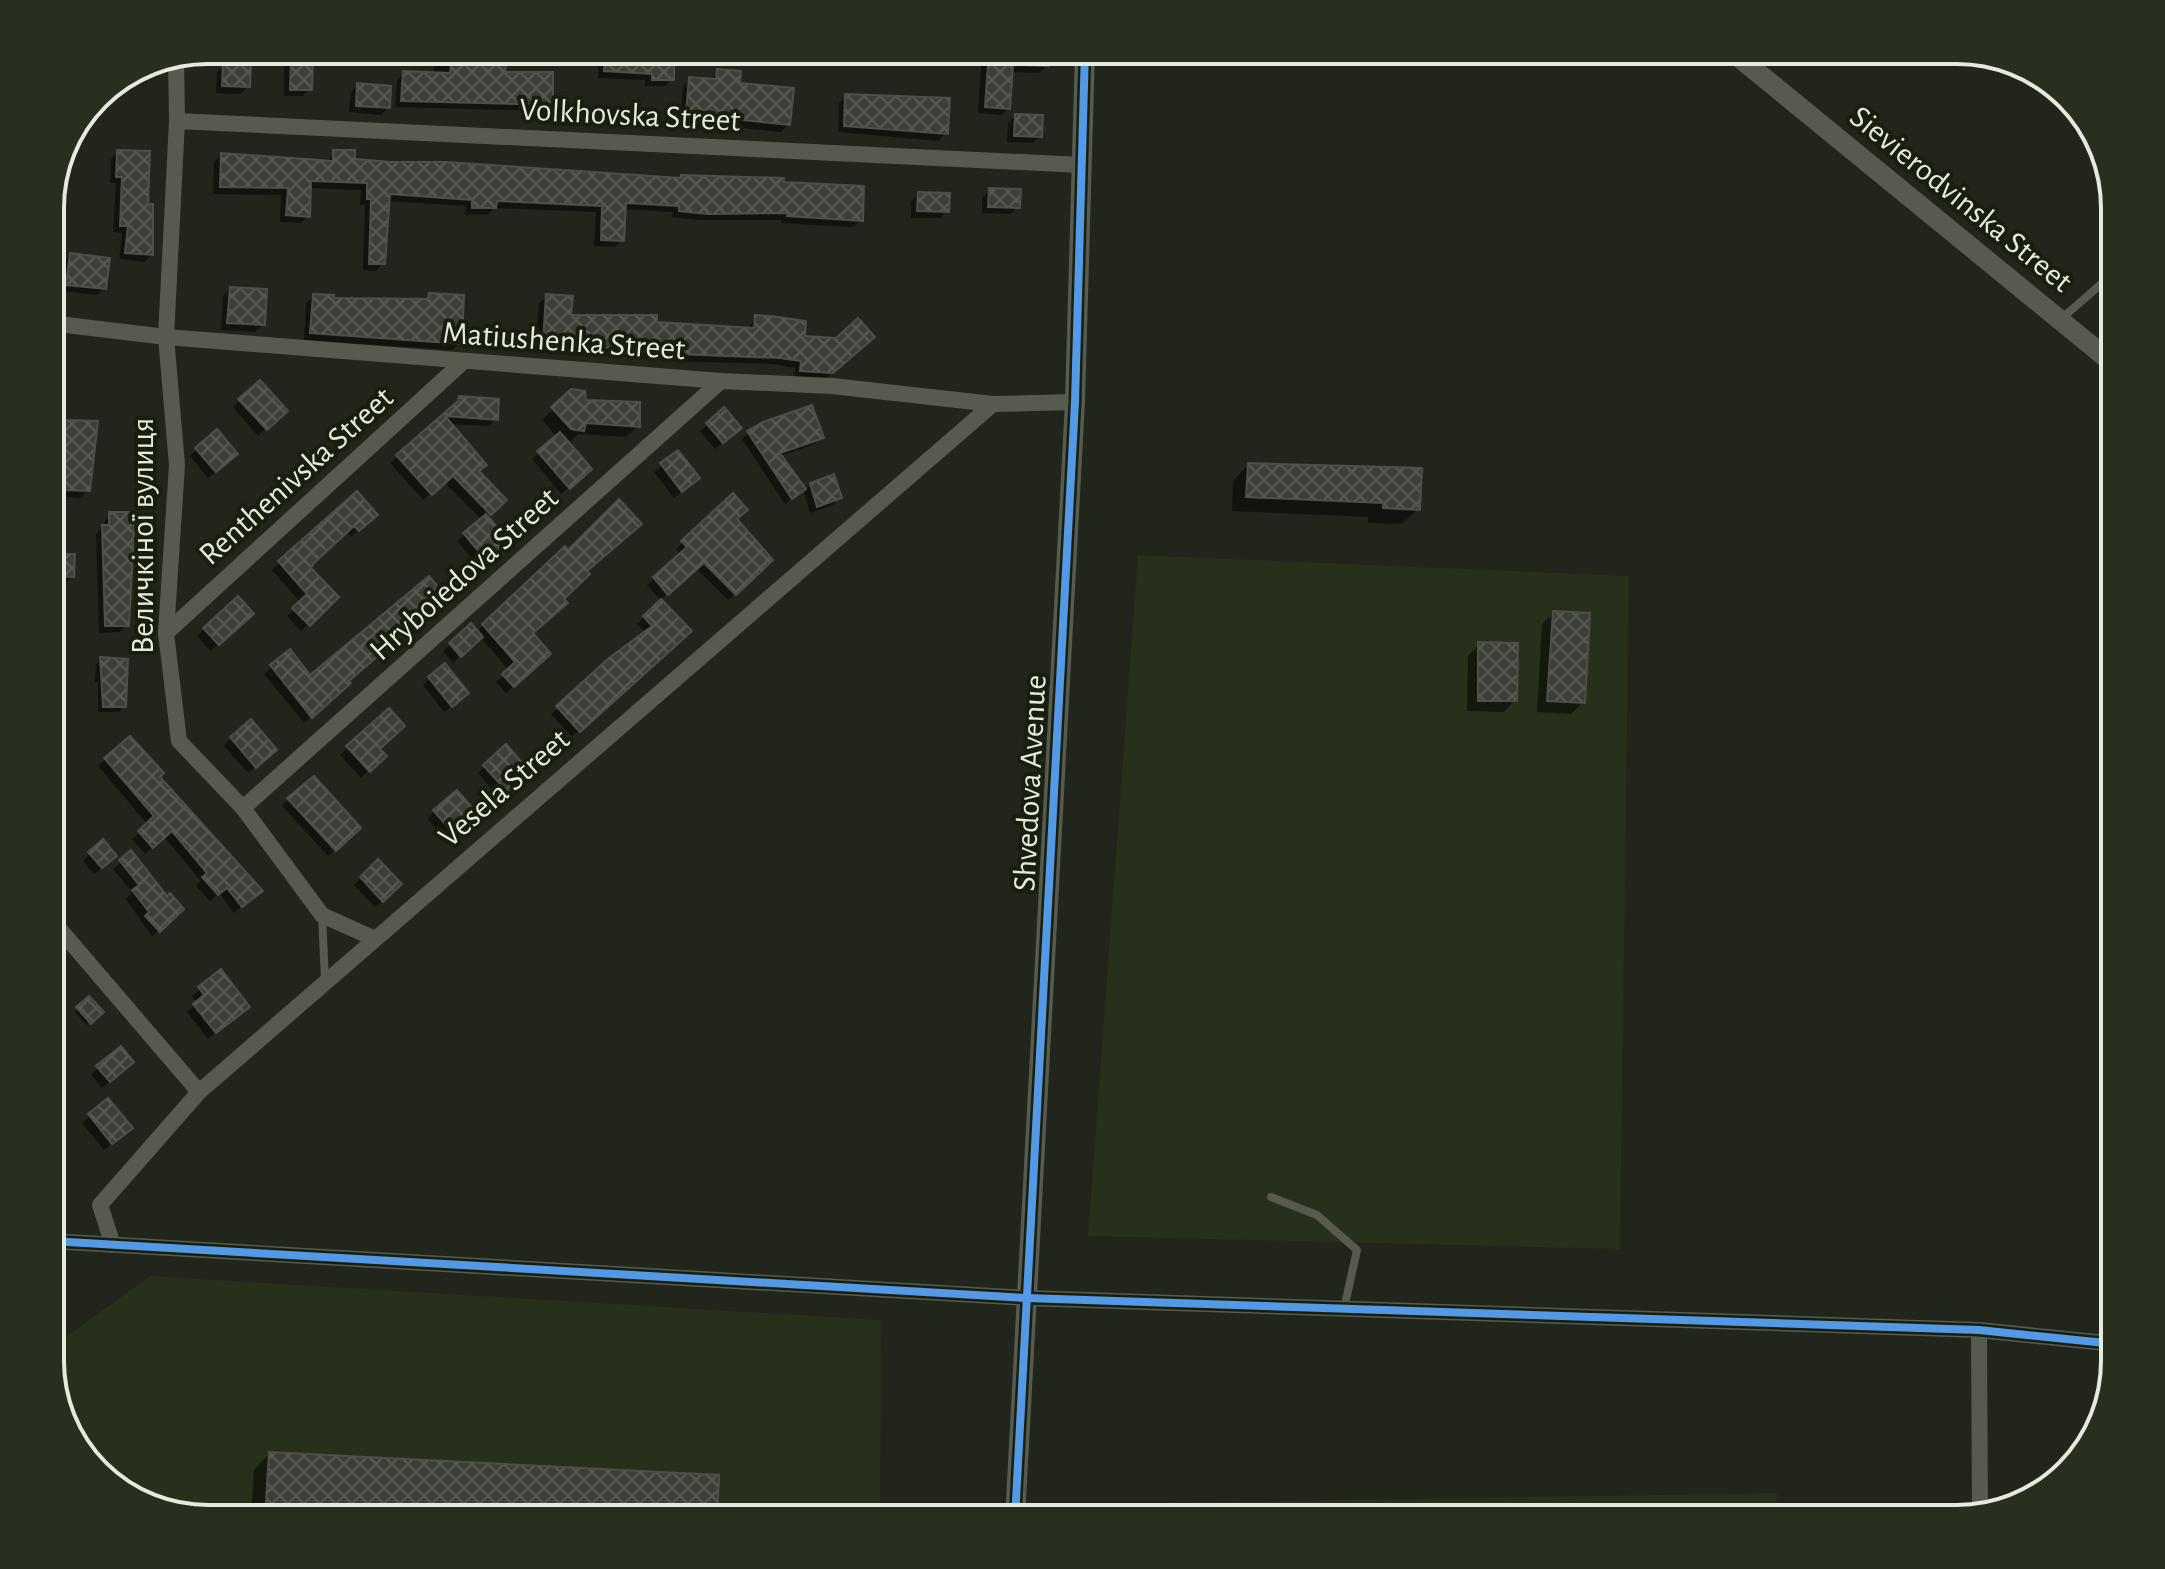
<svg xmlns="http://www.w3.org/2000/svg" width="2165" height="1569" font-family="'Alegreya Sans',sans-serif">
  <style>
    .built { fill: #27301a }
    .shadow { fill: #0007 }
    .building { fill: url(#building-cross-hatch); stroke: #4d5049; stroke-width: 2 }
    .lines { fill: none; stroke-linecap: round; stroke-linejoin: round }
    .service { stroke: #575b4f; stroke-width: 8 }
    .minor { stroke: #575b4f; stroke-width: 16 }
    .tertiary { stroke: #575b4f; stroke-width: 20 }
    .cycleway-casing { stroke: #181f0e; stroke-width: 13 }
    .cycleway { stroke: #5399e6; stroke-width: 8 }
    .labels { text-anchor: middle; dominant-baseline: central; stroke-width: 8; stroke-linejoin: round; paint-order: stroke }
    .street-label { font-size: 32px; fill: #e5eadf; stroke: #181f0e }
    .rim { fill: none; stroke: #e5eadf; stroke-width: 4 }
  </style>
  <defs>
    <pattern id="building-cross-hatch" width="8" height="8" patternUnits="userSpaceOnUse" patternTransform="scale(2)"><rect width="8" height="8" fill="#3c3f37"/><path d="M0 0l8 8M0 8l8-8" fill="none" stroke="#585b54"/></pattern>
  </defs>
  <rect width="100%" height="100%" fill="#21251c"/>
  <g class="built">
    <path d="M1138,555L1629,576L1620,1249L1088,1236Z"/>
    <path d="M150,1276L881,1320L880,1519H208L112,1487L67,1431L50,1371V1348Z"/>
    <path d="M1777,1493L1775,1519H1031L1032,1505Z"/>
  </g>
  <g class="shadow">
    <path d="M435,50H498L497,64L503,74L551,104L544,111L395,107L397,80L404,73L434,75Z"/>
    <path d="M603,50H672V79L665,86H645V80L598,78L599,54Z"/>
    <path d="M982,50H1047V66L1039,73L1011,72L1008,108L1001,115L978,113Z"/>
    <path d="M291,58L310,89L303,96H284V66Z"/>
    <path d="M224,65L248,87L241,94L216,93L217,72Z"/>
    <path d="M718,71L738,85L788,124L781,132L680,121L683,86L690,79L710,81Z"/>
    <path d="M358,85L388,107L381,115L349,112L351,92Z"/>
    <path d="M846,96L946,133L938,141L838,132L839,103Z"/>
    <path d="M1015,116L1040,136L1033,143L1007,142L1008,123Z"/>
    <path d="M118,152L146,206L151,255L144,262L119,259L122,233L113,232L116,183H110L111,159Z"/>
    <path d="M334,152L353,161L782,184L861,220L853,227L781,223V220H700L672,217L673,212L624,209L622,240L615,247L594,246L596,212L494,208L487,215L465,214L466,206L387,201L383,263L376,271L363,270L365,205H360L361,190L309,188L308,216L301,223L280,222L281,195L213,194L214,162L221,155L327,162Z"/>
    <path d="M990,190L1018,207L1011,214L982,213V198Z"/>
    <path d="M919,194L947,211L940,218H911V202Z"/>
    <path d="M70,255L104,288L97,295L60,291L63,263Z"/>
    <path d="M230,289L263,324L255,332L221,330L223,296Z"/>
    <path d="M314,296L332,300L424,301L429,296L460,343L452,350L304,340L306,303Z"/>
    <path d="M547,296L569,317L748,329L756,317L803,338L865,344L824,380L794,378L795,368L772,364L668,361L536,348L539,303Z"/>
    <path d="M260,382L285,411L258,436L233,407Z"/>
    <path d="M571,391L584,402L638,426L626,437L578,434L571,441L565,440L582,476L561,494L532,459L557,437L542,420Z"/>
    <path d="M460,398L496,419L488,426L448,424L477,472L505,500L486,517L502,552L481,569L457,541L482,520L444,482L423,500L390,463L452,410Z"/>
    <path d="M65,422L88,490L80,498L56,496L57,489L50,488V432H58Z"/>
    <path d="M708,424L732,435L715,449L700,431Z"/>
    <path d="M749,433L821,437L815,444L780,456L805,490L811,485L840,498L833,505L810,513L803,489L785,504L742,439Z"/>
    <path d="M197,449L228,461L208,478L190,456Z"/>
    <path d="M678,453L690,485L674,498L654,472Z"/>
    <path d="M1248,465L1418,509L1402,524L1368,523V517L1232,511L1233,481Z"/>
    <path d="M357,494L368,522L351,537L346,531L308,568L336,597L301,631L287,616L301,603L272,570Z"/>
    <path d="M733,496L734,520L770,560L728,600L696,568L660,600L647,585L681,555L676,549Z"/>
    <path d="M110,514L127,625L120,632L99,633L96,535Z"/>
    <path d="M565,549L585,572L531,634L542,661L506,693L496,682L509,670L480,637L453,663L443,651L471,626L476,632Z"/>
    <path d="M58,556L72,576L65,583L53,582L50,601L51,563Z"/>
    <path d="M661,601L682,638L572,737L551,714L646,633L637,624Z"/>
    <path d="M436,604L304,723L264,674L289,652L309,678Z"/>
    <path d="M1554,613L1583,702L1571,714L1537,712L1542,624Z"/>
    <path d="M244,621L210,651L197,636L204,629Z"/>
    <path d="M1479,644L1515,700L1504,712L1467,711L1468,656Z"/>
    <path d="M101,659L124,706L119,712H98V682H95L96,665Z"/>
    <path d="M430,678L460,700L444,712L423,685Z"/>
    <path d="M389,711L377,749L384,756L361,778L340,755Z"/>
    <path d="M231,738L268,757L248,773L224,746Z"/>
    <path d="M105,759L157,778L253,898L234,913L219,893L210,901L196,886L201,881L164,837L145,854L132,839L148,825L98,766Z"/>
    <path d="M485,766L521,780L500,799L478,773Z"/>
    <path d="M288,799L352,835L328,856L282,806Z"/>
    <path d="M435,811L472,825L450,844L427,819Z"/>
    <path d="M90,853L108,863L94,874L83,861Z"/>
    <path d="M131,853L167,898L182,909L152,937L126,899L132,892L113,869Z"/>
    <path d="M378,862L399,884L375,907L354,885Z"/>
    <path d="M55,972L65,984L50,997V975Z"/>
    <path d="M220,972L240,1013L208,1039L187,1012L197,1003L192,996Z"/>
    <path d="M89,999L101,1012L87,1025L75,1012Z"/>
    <path d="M98,1067L124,1069L102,1088L91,1075Z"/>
    <path d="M107,1101L123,1135L104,1150L82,1123Z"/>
    <path d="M269,1454L715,1519H210L215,1514L251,1516L254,1470Z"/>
    <path d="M105,1478L135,1481L134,1494L112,1487Z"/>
  </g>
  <g class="building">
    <path d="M605,50H674V80H652V74L604,71Z"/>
    <path d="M989,50H1049V66L1013,65L1010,109L985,107Z"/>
    <path d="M291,56L313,57L312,90H290Z"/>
    <path d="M483,61L506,63L505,72H553V105L401,101L403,71L450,73L451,64L482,66Z"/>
    <path d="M223,63L251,64L250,87L222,86Z"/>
    <path d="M717,69L741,71L740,83L794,88L790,125L686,114L689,77L716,79Z"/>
    <path d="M357,83L391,86L390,108L356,106Z"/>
    <path d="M845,94L950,98L948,134L844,126Z"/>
    <path d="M1015,114L1043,115L1042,137L1014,136Z"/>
    <path d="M117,150L150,151L148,204H153V255L125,253L128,226H120L122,177H116Z"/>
    <path d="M333,150H355V159L391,162H446L681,178V175L784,178V182L864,186L863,221L787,216L788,213L708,214L679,211V206L626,203L624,241L601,240L602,206L497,201L496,208H472V200L390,194L385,264H369L371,199H367V183L311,181L310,217L286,215L288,188L220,187L221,153L333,161Z"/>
    <path d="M989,188L1021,189L1020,208L988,207Z"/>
    <path d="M918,192L950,193L949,212L917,211Z"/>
    <path d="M70,253L110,258L106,289L66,285Z"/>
    <path d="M230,287L267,289L265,325L227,323Z"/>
    <path d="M429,293L464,295L462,344L310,333L313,294L334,295V298L428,299Z"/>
    <path d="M546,294L573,296L571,315H657V322L754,328L755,315L778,317L806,321L805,336L836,338L858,318L875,337L833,373L800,371L801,361L780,358L676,354L543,342Z"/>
    <path d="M260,380L288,411L267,430L238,399Z"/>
    <path d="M571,389L585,391L586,400L640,402V427L586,423L584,431L571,429L551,407Z"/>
    <path d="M459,396L499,399L498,420L445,416L487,465L479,471L507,500L491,515L453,476L432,495L396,455L458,401Z"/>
    <path d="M812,405L824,438L780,453L806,489L792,499L747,431L763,422Z"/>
    <path d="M724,407L742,428L723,443L706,423Z"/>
    <path d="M64,420L98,421L90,491L63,490Z"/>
    <path d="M217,429L238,454L216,472L195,448Z"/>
    <path d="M560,432L592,469L570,489L537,451Z"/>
    <path d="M678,450L700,478L682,492L660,463Z"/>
    <path d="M1248,463L1422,468L1420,510L1383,508V503L1246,497Z"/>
    <path d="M834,474L842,498L817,507L810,483Z"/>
    <path d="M357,491L378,515L359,531L354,526L314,563L311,568L339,597L310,626L292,608L307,594L278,561Z"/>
    <path d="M733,493L748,510L737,519L773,560L736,595L704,563L668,595L653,577L687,547L681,541Z"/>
    <path d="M619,499L642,524L587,571L590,574L564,599L568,603L533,633L551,654L514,687L502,674L515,662L482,624L565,546L568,550Z"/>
    <path d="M109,512H135L129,626H105L102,525H109Z"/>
    <path d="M486,514L512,545L489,564L463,533Z"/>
    <path d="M57,554H75L74,577L56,576Z"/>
    <path d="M429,576L446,597L349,681L351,683L312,718L270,665L290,649L310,675Z"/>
    <path d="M238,596L254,614L219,645L203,628Z"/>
    <path d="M661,599L692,631L580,732L556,706L609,658L652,626L643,616Z"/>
    <path d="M1553,611L1590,613L1585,703L1547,701Z"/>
    <path d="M471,623L483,637L461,657L449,643Z"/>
    <path d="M1478,642L1518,643L1517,701H1478Z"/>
    <path d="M100,657L128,659L126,707H103Z"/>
    <path d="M445,663L469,693L452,707L428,677Z"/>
    <path d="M389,708L405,726L380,749L387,756L370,772L346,746Z"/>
    <path d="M251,719L277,750L256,768L230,737Z"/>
    <path d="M130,736L164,773L160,777L263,891L242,907L227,888L218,895L202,877L207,873L172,831L153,848L138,831L154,816L104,758Z"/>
    <path d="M506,744L531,773L508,793L483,765Z"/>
    <path d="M314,776L361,828L336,851L287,798Z"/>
    <path d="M457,790L481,818L458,839L433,810Z"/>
    <path d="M103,839L117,856L102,868L88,852Z"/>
    <path d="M131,850L167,896L170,893L184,909L160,932L145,916L149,912L132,890L139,885L119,860Z"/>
    <path d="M378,859L402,884L383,902L360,877Z"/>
    <path d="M221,969L250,1007L216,1033L193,1004L204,995L198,987Z"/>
    <path d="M89,996L104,1012L91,1024L76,1007Z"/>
    <path d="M121,1046L134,1062L110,1082L96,1066Z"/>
    <path d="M108,1098L133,1128L112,1144L88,1114Z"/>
    <path d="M269,1452L719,1475L717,1519H265Z"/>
  </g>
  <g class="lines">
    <g class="service">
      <path d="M2061,319L2115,272"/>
      <path d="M322,915L325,980"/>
      <path d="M1271,1197L1317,1215L1357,1250L1344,1309"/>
    </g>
    <g class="minor">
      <path d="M176,56L177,121L166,337L177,465L166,633L179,741L243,808L322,915L373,938"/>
      <path d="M177,121L1081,165"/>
      <path d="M50,323L166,337L721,381L832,386L993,404L1075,402"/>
      <path d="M166,633L464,361"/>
      <path d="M243,808L721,381"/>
      <path d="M50,918L199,1092"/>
      <path d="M50,1241L1026,1298L1979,1330L2115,1344"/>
      <path d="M113,1245L100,1205L199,1092L993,404"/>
      <path d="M1979,1330L1980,1514"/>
    </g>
    <g class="tertiary">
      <path d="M1730,50L2115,365"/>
      <path d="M1015,1519L1075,402L1085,50"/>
    </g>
    <defs>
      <g id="cycleway">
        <path d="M50,1241L1026,1298L1979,1330L2115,1344"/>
        <path d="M1015,1519L1075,402L1085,50"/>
      </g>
    </defs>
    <use href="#cycleway" class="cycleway-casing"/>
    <use href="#cycleway" class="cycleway"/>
  </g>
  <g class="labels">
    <g class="street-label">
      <text transform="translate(630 115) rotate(3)">Volkhovska Street</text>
      <text transform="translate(1961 199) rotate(39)">Sievierodvinska Street</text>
      <text transform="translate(564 341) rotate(4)">Matiushenka Street</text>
      <text transform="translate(296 476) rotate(-42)">Renthenivska Street</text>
      <text transform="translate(143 536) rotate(-90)">Величкіної вулиця</text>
      <text transform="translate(464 574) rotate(-42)">Hryboiedova Street</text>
      <text transform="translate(1030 783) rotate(-87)">Shvedova Avenue</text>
      <text transform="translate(504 788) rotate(-41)">Vesela Street</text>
    </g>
  </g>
  <path d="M0 0H2165V1569H0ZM208 64H1957A144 144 0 0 1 2101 208V1361A144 144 0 0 1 1957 1505H208A144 144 0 0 1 64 1361V208A144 144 0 0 1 208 64Z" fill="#282f1f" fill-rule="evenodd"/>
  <path class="rim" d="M208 64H1957A144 144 0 0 1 2101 208V1361A144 144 0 0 1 1957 1505H208A144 144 0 0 1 64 1361V208A144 144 0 0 1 208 64Z"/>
</svg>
